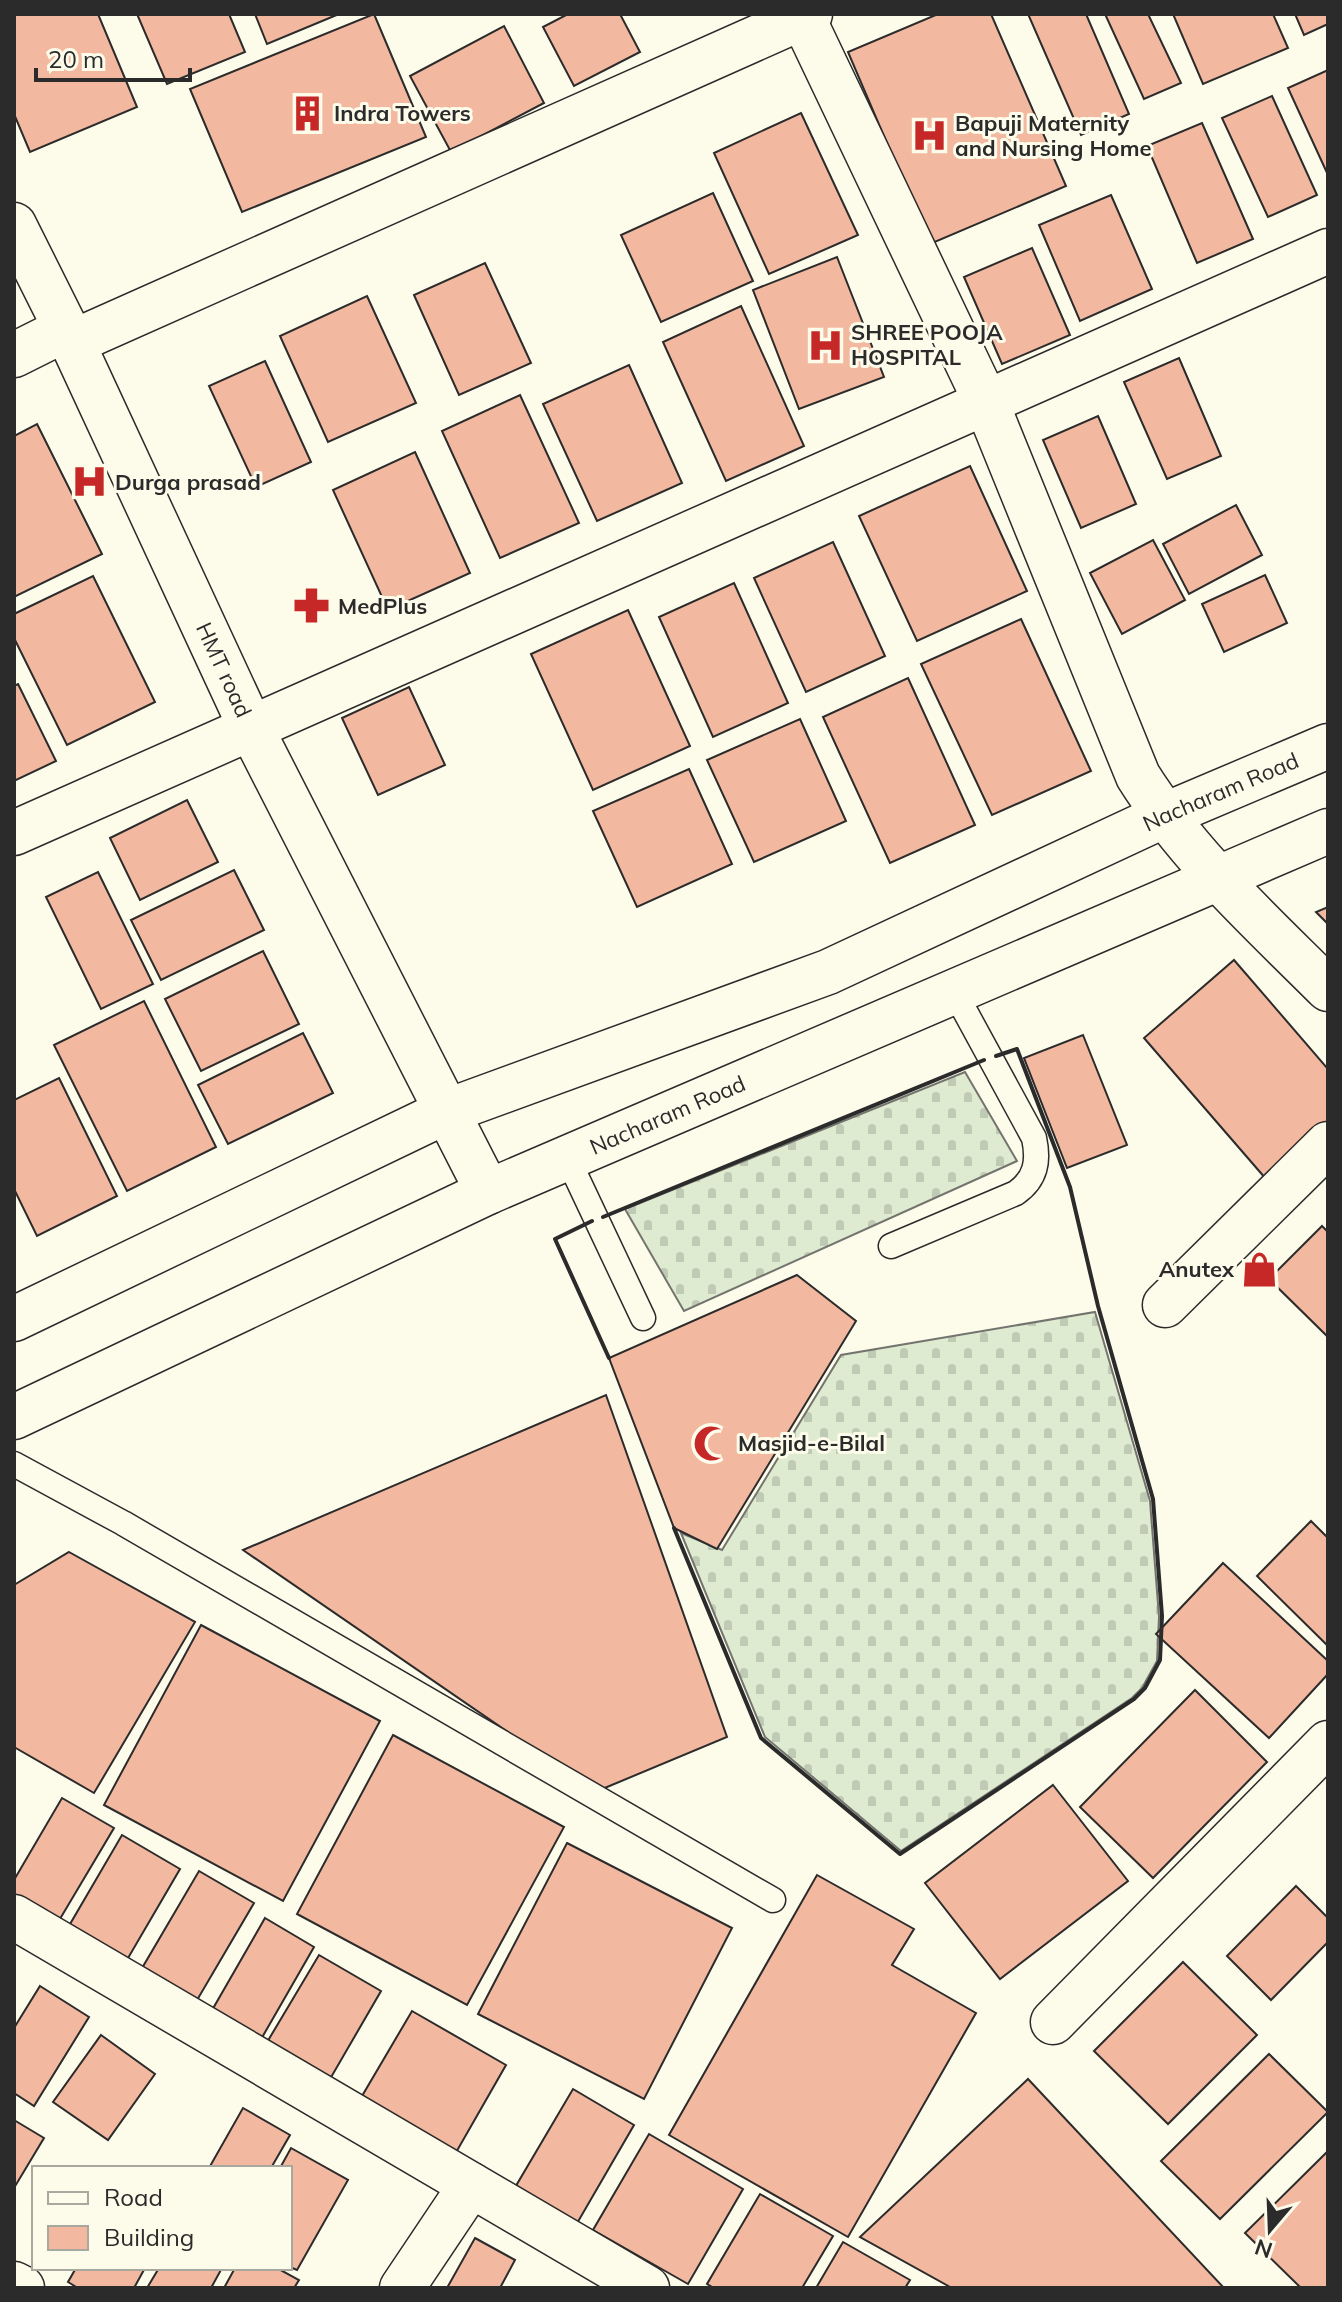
<svg xmlns="http://www.w3.org/2000/svg" width="1342" height="2302" font-family="Mulish,sans-serif">
  <style>
    .cemetery { fill: url(#cemetery-stones); stroke: #74746e; stroke-width: 2 }
    .building { fill: #f2b8a0; stroke: #2b2b2b; stroke-width: 2 }
    .lines { fill: none; stroke-linecap: round; stroke-linejoin: round }
    .lane-casing { stroke: #2b2b2b; stroke-width: 27 }
    .street-casing { stroke: #2b2b2b; stroke-width: 47 }
    .secondary-casing { stroke: #2b2b2b; stroke-width: 47 }
    .lane { stroke: #fdfbea; stroke-width: 24 }
    .street { stroke: #fdfbea; stroke-width: 44 }
    .secondary { stroke: #fdfbea; stroke-width: 44 }
    .wall { stroke: #2b2b2b; stroke-width: 4 }
    .labels { text-anchor: middle; dominant-baseline: central; stroke-width: 6; stroke-linejoin: round; paint-order: stroke }
    .poi-label { font-size: 22px; font-weight: bold; fill: #2b2b2b; stroke: #fdfbea; text-anchor: start }
    .street-label { font-size: 22px; fill: #2b2b2b; stroke: #fdfbea }
  </style>
  <defs>
    <pattern id="cemetery-stones" width="16" height="16" patternUnits="userSpaceOnUse" patternTransform="scale(2)"><rect width="16" height="16" fill="#deebd1"/><path d="M2 7V4a2 2 0 0 1 4 0v3zM10 15v-3a2 2 0 0 1 4 0v3z" fill="#bfcab4"/></pattern>
  </defs>
  <rect width="100%" height="100%" fill="#fdfbea"/>
  <g class="cemetery">
    <path d="M965,1072L1017,1161L684,1311L625,1209Z"/>
    <path d="M1095,1312L1150,1501L1159,1617L1157,1661L1142,1688L1132,1698L901,1851L765,1737L681,1533L722,1550L841,1355Z"/>
  </g>
  <g class="building">
    <path d="M14,14H98L137,107L30,152L14,114Z"/>
    <path d="M137,14H229L245,52L167,84Z"/>
    <path d="M255,14H339L267,44Z"/>
    <path d="M374,14L426,137L242,212L190,89Z"/>
    <path d="M568,14H620L640,52L574,86L543,27Z"/>
    <path d="M938,14H991L1066,186L930,244L848,52Z"/>
    <path d="M1028,14H1086L1129,114L1081,135Z"/>
    <path d="M1105,14H1148L1181,83L1144,99Z"/>
    <path d="M1173,14H1273L1288,48L1203,84Z"/>
    <path d="M1295,14H1328V24L1304,35Z"/>
    <path d="M504,26L544,103L451,152L410,76Z"/>
    <path d="M1328,70V175L1288,88Z"/>
    <path d="M1272,96L1317,195L1268,217L1222,118Z"/>
    <path d="M801,113L858,235L769,274L714,153Z"/>
    <path d="M1202,123L1253,239L1197,263L1147,146Z"/>
    <path d="M713,193L753,281L661,322L621,235Z"/>
    <path d="M1111,195L1152,289L1080,321L1039,225Z"/>
    <path d="M1032,248L1070,335L1002,364L964,277Z"/>
    <path d="M837,257L884,377L799,409L753,290Z"/>
    <path d="M485,263L531,363L459,395L414,295Z"/>
    <path d="M367,296L416,403L328,442L280,336Z"/>
    <path d="M741,306L804,446L726,481L663,342Z"/>
    <path d="M1179,358L1221,456L1167,479L1124,382Z"/>
    <path d="M265,361L311,462L256,487L209,386Z"/>
    <path d="M629,365L682,483L597,521L543,404Z"/>
    <path d="M520,395L579,523L500,558L442,431Z"/>
    <path d="M1098,416L1136,504L1081,528L1043,440Z"/>
    <path d="M37,424L102,554L14,597V436Z"/>
    <path d="M415,452L470,573L388,610L333,490Z"/>
    <path d="M970,466L1027,591L917,641L859,516Z"/>
    <path d="M1236,505L1262,555L1189,594L1163,544Z"/>
    <path d="M1153,540L1185,600L1122,634L1090,573Z"/>
    <path d="M833,542L885,656L806,692L754,578Z"/>
    <path d="M1265,575L1287,623L1224,652L1202,604Z"/>
    <path d="M93,576L155,702L67,745L14,638V614Z"/>
    <path d="M734,583L788,703L713,737L659,617Z"/>
    <path d="M628,610L690,746L593,790L531,654Z"/>
    <path d="M1021,619L1091,771L992,815L921,664Z"/>
    <path d="M908,678L975,825L890,863L823,717Z"/>
    <path d="M18,684L56,761L14,781V686Z"/>
    <path d="M409,687L445,765L378,795L342,718Z"/>
    <path d="M800,719L846,821L754,862L707,760Z"/>
    <path d="M689,769L732,864L637,907L593,811Z"/>
    <path d="M187,800L218,862L140,900L110,838Z"/>
    <path d="M234,870L264,930L161,980L131,920Z"/>
    <path d="M98,872L153,984L101,1009L46,897Z"/>
    <path d="M1328,907V924L1316,912Z"/>
    <path d="M263,951L299,1024L201,1071L165,999Z"/>
    <path d="M1234,960L1328,1069V1126L1266,1179L1144,1038Z"/>
    <path d="M144,1001L216,1147L127,1191L54,1045Z"/>
    <path d="M303,1033L333,1093L228,1144L198,1085Z"/>
    <path d="M1083,1035L1127,1145L1067,1168L1024,1058Z"/>
    <path d="M59,1078L117,1196L37,1236L14,1189V1100Z"/>
    <path d="M1322,1226L1328,1232V1337L1269,1279Z"/>
    <path d="M797,1275L856,1321L717,1549L674,1528L609,1358Z"/>
    <path d="M606,1395L727,1737L595,1792L243,1550Z"/>
    <path d="M1311,1521L1328,1538V1646L1257,1576Z"/>
    <path d="M69,1552L195,1622L94,1793L14,1747V1585Z"/>
    <path d="M1223,1563L1328,1661V1674L1269,1738L1156,1634Z"/>
    <path d="M201,1625L380,1721L283,1901L104,1805Z"/>
    <path d="M1195,1690L1267,1762L1153,1878L1080,1807Z"/>
    <path d="M393,1735L564,1827L467,2005L297,1914Z"/>
    <path d="M1053,1785L1128,1881L1000,1979L925,1883Z"/>
    <path d="M62,1798L114,1828L57,1924L14,1899V1880Z"/>
    <path d="M122,1835L180,1869L124,1965L66,1931Z"/>
    <path d="M567,1843L732,1928L644,2099L478,2014Z"/>
    <path d="M199,1871L254,1903L193,2007L138,1975Z"/>
    <path d="M817,1875L914,1929L892,1965L976,2013L848,2237L669,2135Z"/>
    <path d="M1296,1886L1328,1918V1942L1271,2000L1227,1956Z"/>
    <path d="M265,1918L314,1947L260,2041L211,2012Z"/>
    <path d="M319,1955L381,1991L326,2086L263,2049Z"/>
    <path d="M1183,1962L1257,2035L1168,2124L1094,2051Z"/>
    <path d="M40,1986L89,2017L34,2106L14,2093V2028Z"/>
    <path d="M412,2011L506,2065L450,2163L355,2108Z"/>
    <path d="M101,2035L155,2074L108,2140L53,2102Z"/>
    <path d="M1269,2054L1328,2112L1220,2219L1161,2161Z"/>
    <path d="M1028,2079L1224,2288H952L860,2237Z"/>
    <path d="M573,2089L634,2125L572,2232L510,2196Z"/>
    <path d="M243,2108L290,2135L271,2168H209Z"/>
    <path d="M14,2120L44,2138L14,2188Z"/>
    <path d="M649,2134L743,2189L688,2284L593,2230Z"/>
    <path d="M291,2148L348,2180L297,2270L290,2267V2168H280Z"/>
    <path d="M1328,2151V2288H1301L1245,2233Z"/>
    <path d="M760,2194L833,2236L802,2288H714L707,2284Z"/>
    <path d="M475,2238L515,2260L500,2288H447Z"/>
    <path d="M843,2242L910,2280L905,2288H816Z"/>
    <path d="M76,2268H145L134,2288H78L68,2282Z"/>
    <path d="M159,2268H222L211,2288H147Z"/>
    <path d="M235,2268H277L299,2280L294,2288H224Z"/>
  </g>
  <g class="lines">
    <defs>
      <g id="lane">
        <path d="M567,1157L643,1318"/>
        <path d="M891,1246L1016,1193C1036,1179 1039,1161 1034,1138L954,991"/>
        <path d="M14,1464L123,1523L773,1900"/>
      </g>
      <g id="street">
        <path d="M801,14L986,402L1138,776C1189,857 1261,922 1328,989"/>
        <path id="s1" d="M14,225L66,329L251,728L488,1192"/>
        <path d="M71,343L810,14"/>
        <path d="M14,355L66,329"/>
        <path d="M14,833L1328,251"/>
        <path d="M1165,1305L1328,1144"/>
        <path d="M14,1917L647,2288"/>
        <path d="M1053,2022L1328,1743"/>
        <path d="M14,2284L22,2288"/>
        <path d="M402,2288L471,2185"/>
      </g>
      <g id="secondary">
        <path id="s2" d="M14,1319L445,1112L828,972L1163,816L1328,746"/>
        <path id="s3" d="M14,1417L488,1192L1328,831"/>
      </g>
    </defs>
    <use href="#lane" class="lane-casing"/>
    <use href="#street" class="street-casing"/>
    <use href="#secondary" class="secondary-casing"/>
    <use href="#lane" class="lane"/>
    <use href="#street" class="street"/>
    <use href="#secondary" class="secondary"/>
    <g class="wall">
      <path d="M603,1217L984,1060"/>
      <path d="M592,1221L555,1239L609,1358"/>
      <path d="M674,1528L761,1738L900,1854L1134,1699L1145,1688L1160,1660L1162,1616L1153,1499L1098,1306L1070,1187L1017,1049L996,1056"/>
    </g>
  </g>
  <defs>
    <symbol id="building-bare" viewBox="-9 -9 18 18"><path d="M-4-6H4V6H1V3H-1V6H-4ZM-2.5-4.3h1.7v1.8h-1.7ZM.8-4.3h1.7v1.8H.8ZM-2.5-1h1.7V.8h-1.7ZM.8-1h1.7V.8H.8Z" fill="#c62828" stroke="#fdfbea" stroke-width="2.5" paint-order="stroke"/></symbol>
    <symbol id="hospital-bare" viewBox="-9 -9 18 18"><path d="M-5-5h3v3.5h4V-5h3V5h-3V1.5h-4V5h-3Z" fill="#c62828" stroke="#fdfbea" stroke-width="2.5" paint-order="stroke"/></symbol>
    <symbol id="pharmacy-bare" viewBox="-9 -9 18 18"><path d="M-2-6h4v4h4v4h-4v4h-4v-4h-4v-4h4Z" fill="#c62828" stroke="#fdfbea" stroke-width="2.5" paint-order="stroke"/></symbol>
    <symbol id="shop-bare" viewBox="-9 -9 18 18"><path d="M-5-2.5h2.3a2.7 3.5 0 0 1 5.4 0H5L5.5 6h-11ZM-1.5-2.5h3a1.5 2.3 0 0 0-3 0Z" fill="#c62828" stroke="#fdfbea" stroke-width="2.5" paint-order="stroke"/></symbol>
    <symbol id="mosque-bare" viewBox="-9 -9 18 18"><path d="M3.5-4.9A6 6 0 1 0 3.5 4.9A5 5 0 1 1 3.5-4.9Z" fill="#c62828" stroke="#fdfbea" stroke-width="2.5" paint-order="stroke"/></symbol>
  </defs>
  <g fill-rule="evenodd">
    <use href="#building-bare" x="282" y="88" width="51" height="51"/>
    <use href="#hospital-bare" x="904" y="110" width="51" height="51"/>
    <use href="#hospital-bare" x="800" y="320" width="51" height="51"/>
    <use href="#hospital-bare" x="64" y="456" width="51" height="51"/>
    <use href="#pharmacy-bare" x="286" y="580" width="51" height="51"/>
    <use href="#shop-bare" x="1234" y="1244" width="51" height="51"/>
    <use href="#mosque-bare" x="686" y="1418" width="51" height="51"/>
  </g>
  <g class="labels">
    <g class="poi-label">
      <text x="334" y="113">Indra Towers</text>
      <text x="955" y="123">Bapuji Maternity<tspan x="955" dy="25">and Nursing Home</tspan></text>
      <text x="851" y="332">SHREE POOJA<tspan x="851" dy="25">HOSPITAL</tspan></text>
      <text x="115" y="482">Durga prasad</text>
      <text x="338" y="606">MedPlus</text>
      <text x="1234" y="1269" text-anchor="end">Anutex</text>
      <text x="738" y="1443">Masjid-e-Bilal</text>
    </g>
    <g class="street-label">
      <text stroke="none"><textPath href="#s1" startOffset="492">HMT road</textPath></text>
      <text stroke="none"><textPath href="#s2" startOffset="1318">Nacharam Road</textPath></text>
      <text stroke="none"><textPath href="#s3" startOffset="720">Nacharam Road</textPath></text>
    </g>
  </g>
  <rect width="1342" height="2302" fill="none" stroke="#2b2b2b" stroke-width="32"/>
  <rect x="32" y="2166" width="260" height="104" fill="#fdfbea" stroke="#a9a89e" stroke-width="2"/>
  <rect x="48" y="2192" width="40" height="12" fill="#fdfbea" stroke="#a9a89e" stroke-width="2"/>
  <text x="104" y="2206" font-size="24" fill="#2b2b2b">Road</text>
  <rect x="48" y="2226" width="40" height="24" fill="#f2b8a0" stroke="#a9a89e" stroke-width="2"/>
  <text x="104" y="2246" font-size="24" fill="#2b2b2b">Building</text>
  <g transform="translate(1270 2230) rotate(199)" stroke="#fdfbea" stroke-width="6" paint-order="stroke">
  <path d="M0-6L14 30L0 20L-14 30Z" fill="#2b2b2b"/>
  <text y="-12" font-size="22" font-weight="bold" text-anchor="middle" fill="#2b2b2b">N</text>
  </g>
  <path d="M36 68v12h154v-12" fill="none" stroke="#2b2b2b" stroke-width="4"/>
  <text x="48" y="68" font-size="24" fill="#2b2b2b" stroke="#fdfbea" stroke-width="6" paint-order="stroke">20 m</text>
</svg>
